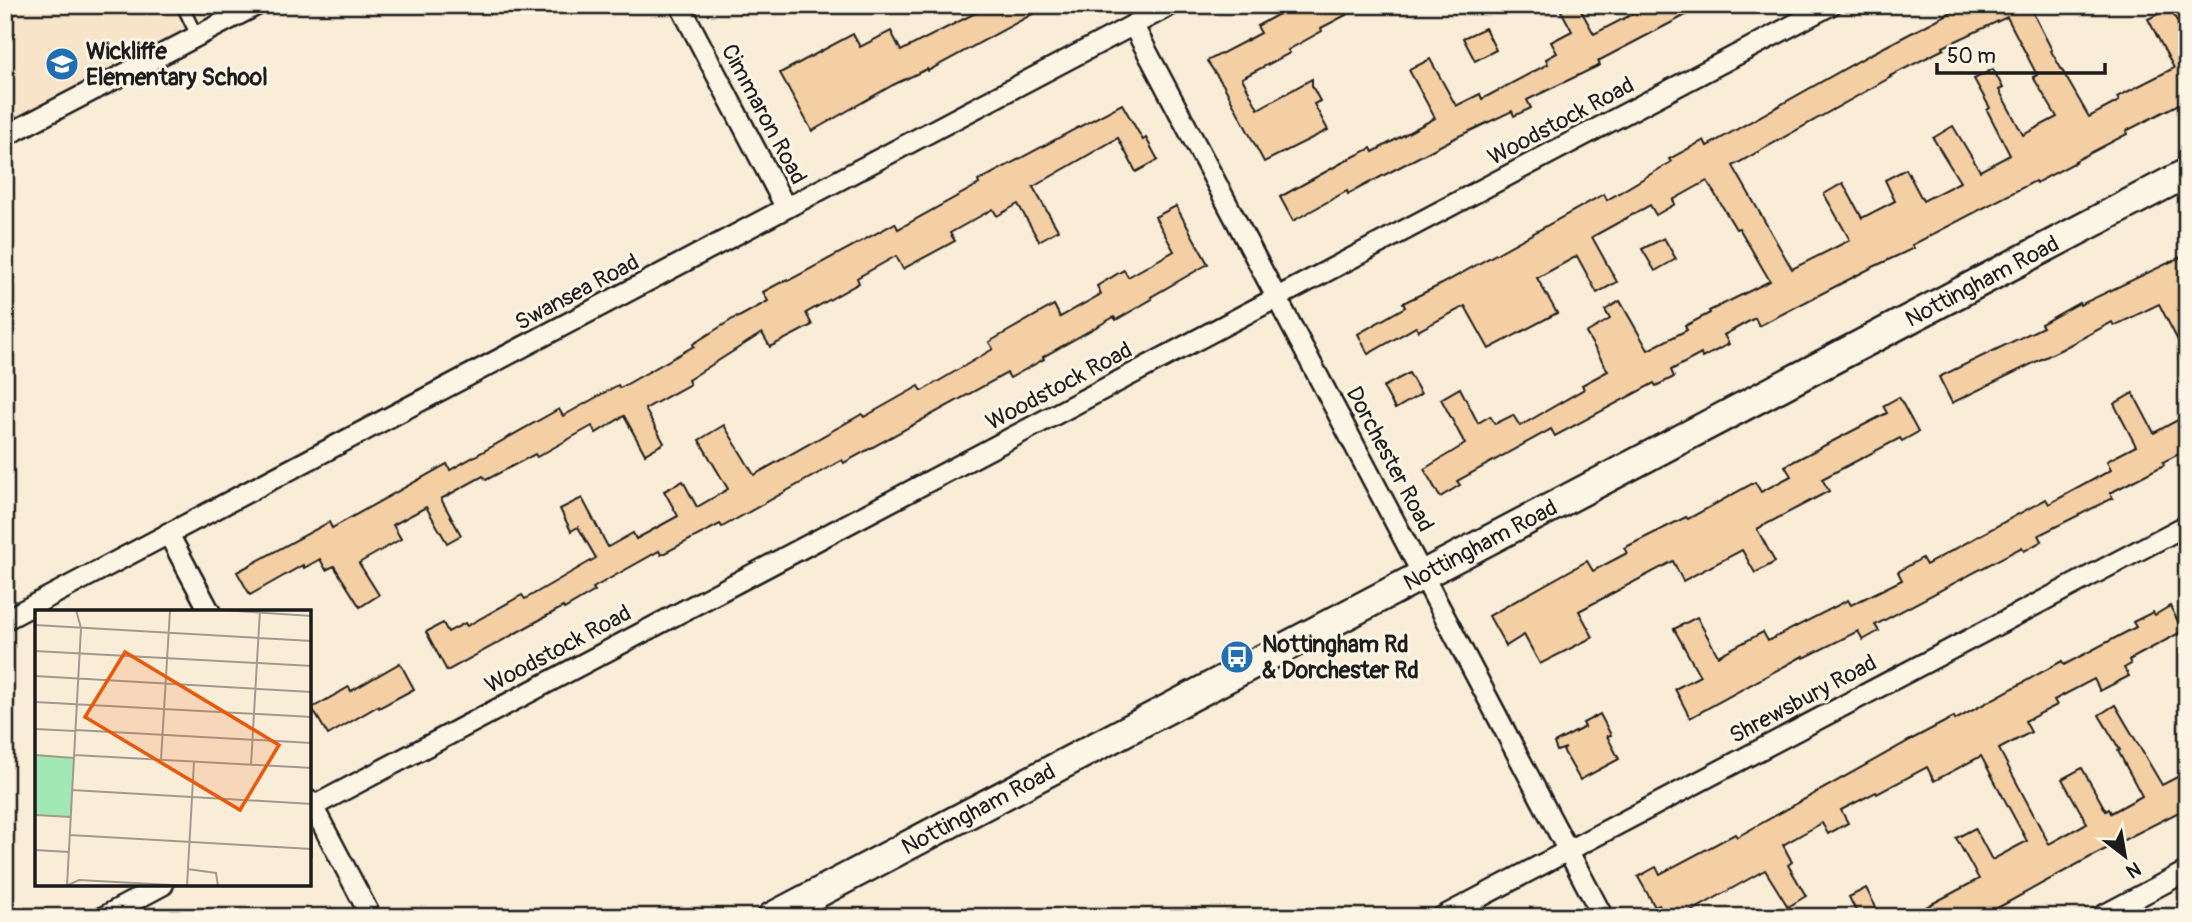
<svg xmlns="http://www.w3.org/2000/svg" width="2192" height="922" font-family="Pangolin,sans-serif">
  <style>
    .built { fill: #f8e4c8 }
    .building { fill: #f4cfa4; stroke: #1c1c1c; stroke-width: 2; fill-rule: evenodd }
    .lines { fill: none; stroke-linecap: round; stroke-linejoin: round }
    .lane-casing { stroke: #1c1c1c; stroke-width: 15 }
    .street-casing { stroke: #1c1c1c; stroke-width: 24 }
    .secondary-casing { stroke: #1c1c1c; stroke-width: 33 }
    .lane { stroke: #fcf5e5; stroke-width: 10 }
    .street { stroke: #fcf5e5; stroke-width: 19 }
    .secondary { stroke: #fcf5e5; stroke-width: 28 }
    .labels { text-anchor: middle; dominant-baseline: central; stroke-width: 6; stroke-linejoin: round; paint-order: stroke }
    .poi-label { font-size: 23px; font-weight: bold; fill: #1c1c1c; stroke: #fcf5e5; text-anchor: start }
    .street-label { font-size: 23px; fill: #1c1c1c; stroke: #fcf5e5 }
    .inset-road { fill: none; stroke: #a1998d; stroke-width: 2 }
    .view { fill: #e8590c; fill-opacity: 0.15; stroke: #e8590c; stroke-width: 3.5 }
    .inset-edge { fill: none; stroke: #1c1c1c; stroke-width: 3.5 }
  </style>
  <rect width="100%" height="100%" fill="#faedd8"/>
  <filter id="ink" filterUnits="userSpaceOnUse"><feTurbulence type="fractalNoise" baseFrequency=".0143" numOctaves="2"/><feDisplacementMap in="SourceGraphic" scale="14" xChannelSelector="R" yChannelSelector="G"/><feConvolveMatrix kernelMatrix="1 2 1 2 8 2 1 2 1" color-interpolation-filters="sRGB"/></filter>
  <g filter="url(#ink)">
    <path class="built" d="M5,5H232L5,123Z"/>
    <g class="building">
      <path d="M991,5H1049L928,71L927,69L893,85L812,131L780,73L853,34L860,47L891,31L901,51Z"/>
      <path d="M1295,5H1365L1321,28L1322,31L1288,50L1290,53L1242,78L1258,109L1312,79V86L1320,101L1314,104L1328,130L1264,162L1224,86L1207,61L1261,33L1257,26Z"/>
      <path d="M1558,5H1578L1594,34L1650,5H1705L1598,61L1600,65L1527,100L1531,108L1514,116L1512,111L1457,137L1348,194L1347,191L1293,221L1280,197L1347,160L1371,148L1373,152L1435,118L1409,70L1430,59L1456,106L1480,94L1482,99L1548,64L1546,59L1557,53L1551,42L1572,31Z"/>
      <path d="M1965,5H2033L2030,7L2052,50L2051,51L2089,117L2119,101L2117,97L2174,68L2148,19L2170,8L2187,40V100L2126,131L2127,134L2075,161L2076,162L2036,183L2035,181L1912,245L1914,248L1871,268L1759,326L1755,318L1724,335L1729,344L1702,358L1701,354L1671,370L1674,377L1656,386L1654,383L1555,436L1551,429L1457,481L1460,485L1440,497L1424,469L1465,444L1441,399L1460,388L1478,423L1490,416L1495,424L1513,415L1520,426L1584,389L1582,385L1608,371L1586,333L1610,319L1605,310L1620,301L1648,350L1687,330L1685,326L1710,313L1709,311L1770,281L1739,228L1736,229L1707,181L1673,200L1675,204L1656,215L1650,205L1592,237L1617,282L1597,293L1577,256L1537,278L1557,313L1489,349L1465,306L1418,331L1416,327L1368,354L1358,334L1405,307L1403,303L1442,284L1604,194L1607,200L1671,162L1669,159L1704,140L1707,146L1871,54ZM2007,17L2037,75L2033,77L2057,117L2023,135L1999,90L2003,88L1993,69L1974,79L1990,108L1987,110L2010,155L1980,171L1953,126L1933,138L1960,182L1923,201L1906,169L1885,180L1895,201L1862,218L1843,183L1824,194L1850,240L1792,269L1733,166L1891,77L1890,76L1944,49L1943,47Z"/>
      <path d="M1485,28L1496,50L1475,61L1463,38Z"/>
      <path d="M1122,104L1143,140L1146,138L1158,160L1136,172L1118,138L1033,187L1058,230L1039,241L1018,204L997,216L993,209L950,233L955,241L903,269L896,256L857,278L859,283L806,313L812,325L770,347L762,333L688,380L690,384L645,409L664,443L645,454L624,416L596,433L592,426L537,457L535,454L486,480L483,476L441,499L461,535L447,543L426,507L393,525L401,539L359,563L379,595L360,607L334,566L326,570L320,559L304,568L303,565L250,595L237,572L329,522L332,528L447,464L450,470L559,409L563,416L618,385L620,388L694,346L693,344L736,317L737,318L768,301L763,292L787,279L788,281L895,223L898,229L979,184L978,181Z"/>
      <path d="M1176,206L1208,264L1151,297L1152,299L1116,320L1114,317L1043,357L1044,359L1010,378L1007,373L844,463L842,460L722,527L720,524L661,555L659,551L593,588L595,591L564,609L563,607L447,671L426,632L443,623L448,632L465,623L467,626L522,595L525,599L596,558L578,527L571,531L560,509L582,498L608,547L633,533L636,539L678,516L664,491L683,481L697,507L728,489L699,440L724,425L754,475L862,414L864,417L919,386L922,391L993,349L989,342L1054,305L1060,317L1101,294L1097,286L1124,270L1128,277L1174,251L1155,217Z"/>
      <path d="M1664,238L1676,259L1655,271L1642,249Z"/>
      <path d="M2187,254V358L2159,304L2114,326L2112,322L2062,349L1952,403L1939,377L2043,327L2041,324L2079,303L2080,305Z"/>
      <path d="M1409,373L1421,394L1395,409L1383,387Z"/>
      <path d="M2133,393L2154,433L2187,415V450L2163,462L2164,465L2110,493L2113,498L2039,535L2042,541L2024,551L2022,547L1875,625L1879,631L1863,640L1858,631L1804,658L1803,656L1690,718L1675,689L1700,676L1674,629L1697,617L1718,656L1763,632L1768,641L1848,600L1851,605L1902,580L1898,572L1922,558L1926,565L2046,499L2049,504L2111,470L2107,461L2136,446L2114,404Z"/>
      <path d="M1899,397L1918,432L1902,441L1900,438L1822,479L1829,491L1757,529L1775,562L1755,573L1742,550L1683,581L1673,561L1579,611L1593,637L1540,664L1524,635L1506,646L1489,616L1587,561L1593,571L1627,553L1624,548L1686,517L1688,519L1755,482L1761,492L1791,476L1785,466L1887,413L1883,406Z"/>
      <path d="M2170,606L2183,631L2129,660L2131,664L2124,668L2129,676L2100,691L2094,679L2054,700L2057,705L2025,721L2031,732L1999,749L2049,844L2087,823L2062,779L2082,768L2106,811L2109,809L2111,813L2142,796L2118,751L2120,750L2099,715L2115,705L2162,785L2187,772V808L2096,854L2003,905L1980,917H1907L1979,879L1956,838L1975,828L1992,860L2027,841L1981,756L1934,781L1927,767L1877,794L1876,792L1841,810L1848,823L1828,834L1822,823L1783,845L1792,862L1788,865L1806,896L1788,907L1765,870L1681,917H1665L1659,905L1655,907L1638,877L1656,867L1660,874L1735,834L1737,837L1912,739L1954,717L1955,720L2062,661L2064,665L2136,627L2133,622L2153,612L2155,615Z"/>
      <path d="M400,663L414,689L379,708L378,706L328,735L312,708L349,687L351,691Z"/>
      <path d="M1600,714L1611,735L1607,736L1619,759L1580,780L1563,750L1566,748L1557,751L1554,743L1585,727L1583,723Z"/>
      <path d="M1866,888L1881,917H1859L1849,897Z"/>
    </g>
    <g class="lines">
      <defs>
        <path id="lane" d="M182,5L197,36"/>
        <g id="street">
          <path d="M680,5L786,208"/>
          <path d="M1133,25L1603,917"/>
          <path d="M5,136L257,5"/>
          <path d="M168,533L210,612"/>
          <path d="M5,620L1171,5"/>
          <path d="M310,801L371,917"/>
          <path d="M310,808L1831,5"/>
          <path d="M103,917L163,885"/>
          <path d="M1442,917L2187,525"/>
          <path d="M2100,917L2187,871"/>
        </g>
        <g id="secondary">
          <path id="s1" d="M772,917L2187,173"/>
        </g>
      </defs>
      <use href="#lane" class="lane-casing"/>
      <use href="#street" class="street-casing"/>
      <use href="#secondary" class="secondary-casing"/>
      <use href="#lane" class="lane"/>
      <use href="#street" class="street"/>
      <use href="#secondary" class="secondary"/>
    </g>
  </g>
  <defs>
    <symbol id="school-disc" viewBox="-11 -11 22 22"><circle r="9.5" fill="#1f6fb2" stroke="#fcf5e5"/><path d="M0-5L7-2L0 1L-7-2ZM-4 1L0 2.5L4 1V4Q0 6-4 4Z" fill="#fff"/></symbol>
    <symbol id="bus-disc" viewBox="-11 -11 22 22"><circle r="9.5" fill="#1f6fb2" stroke="#fcf5e5"/><path d="M-5-6H5V4H4V6H2V4H-2V6H-4V4H-5ZM-3.5-4V0h7V-4ZM-3.5 1.2v1.5H-2V1.2ZM2 1.2v1.5H3.5V1.2Z" fill="#fff"/></symbol>
  </defs>
  <g fill-rule="evenodd">
    <use href="#school-disc" x="43" y="45" width="38" height="38"/>
    <use href="#bus-disc" x="1218" y="638" width="38" height="38"/>
  </g>
  <g class="labels">
    <g class="poi-label">
      <text x="86" y="51">Wickliffe<tspan x="86" dy="26">Elementary School</tspan></text>
      <text x="1262" y="644">Nottingham Rd<tspan x="1262" dy="26">&amp; Dorchester Rd</tspan></text>
    </g>
    <g class="street-label">
      <text transform="translate(764 114) rotate(62)">Cimmaron Road</text>
      <text transform="translate(1561 121) rotate(-28)">Woodstock Road</text>
      <text stroke="none"><textPath href="#s1" startOffset="1367">Nottingham Road</textPath></text>
      <text transform="translate(577 292) rotate(-28)">Swansea Road</text>
      <text transform="translate(1059 386) rotate(-28)">Woodstock Road</text>
      <text transform="translate(1390 459) rotate(62)">Dorchester Road</text>
      <text stroke="none"><textPath href="#s1" startOffset="800">Nottingham Road</textPath></text>
      <text transform="translate(558 649) rotate(-28)">Woodstock Road</text>
      <text transform="translate(1803 699) rotate(-28)">Shrewsbury Road</text>
      <text stroke="none"><textPath href="#s1" startOffset="233">Nottingham Road</textPath></text>
    </g>
  </g>
  <g transform="translate(35 610)">
    <rect width="276" height="276" fill="#faedd8"/>
    <path d="M0,145L39,148L36,207L0,205Z" fill="#a1e8b4"/>
    <path class="inset-road" d="M185,0L277,6M0,15L277,31M0,41L277,56M0,66L277,82M0,92L277,107M0,119L40,121M41,120L277,133M0,145L39,148M39,145L277,158M126,150L135,0M216,155L225,0M37,180L277,194M0,205L36,207M277,209V248M35,225L277,239M0,240L34,242M152,259L181,263L183,276M31,276L44,270L155,276M32,276L46,18L41,0M152,276L159,152"/>
    <path class="view" d="M90,42L244,135L205,200L50,107Z"/>
    <rect width="276" height="276" class="inset-edge"/>
  </g>
  <rect width="2192" height="922" fill="none" stroke="#fcf5e5" stroke-width="28"/>
  <rect x="14" y="14" width="2164" height="894" fill="none" stroke="#1c1c1c" stroke-width="2.5" filter="url(#ink)"/>
  <g transform="translate(2125 856) rotate(149)" stroke="#fcf5e5" stroke-width="5" paint-order="stroke">
  <path d="M0-5L12 26L0 18L-12 26Z" fill="#1c1c1c"/>
  <text y="-10" font-size="19" font-weight="bold" text-anchor="middle" fill="#1c1c1c">N</text>
  </g>
  <path d="M1937 63v10h168v-10" fill="none" stroke="#1c1c1c" stroke-width="3.5"/>
  <text x="1947" y="63" font-size="21" fill="#1c1c1c" stroke="#fcf5e5" stroke-width="5" paint-order="stroke">50 m</text>
</svg>
